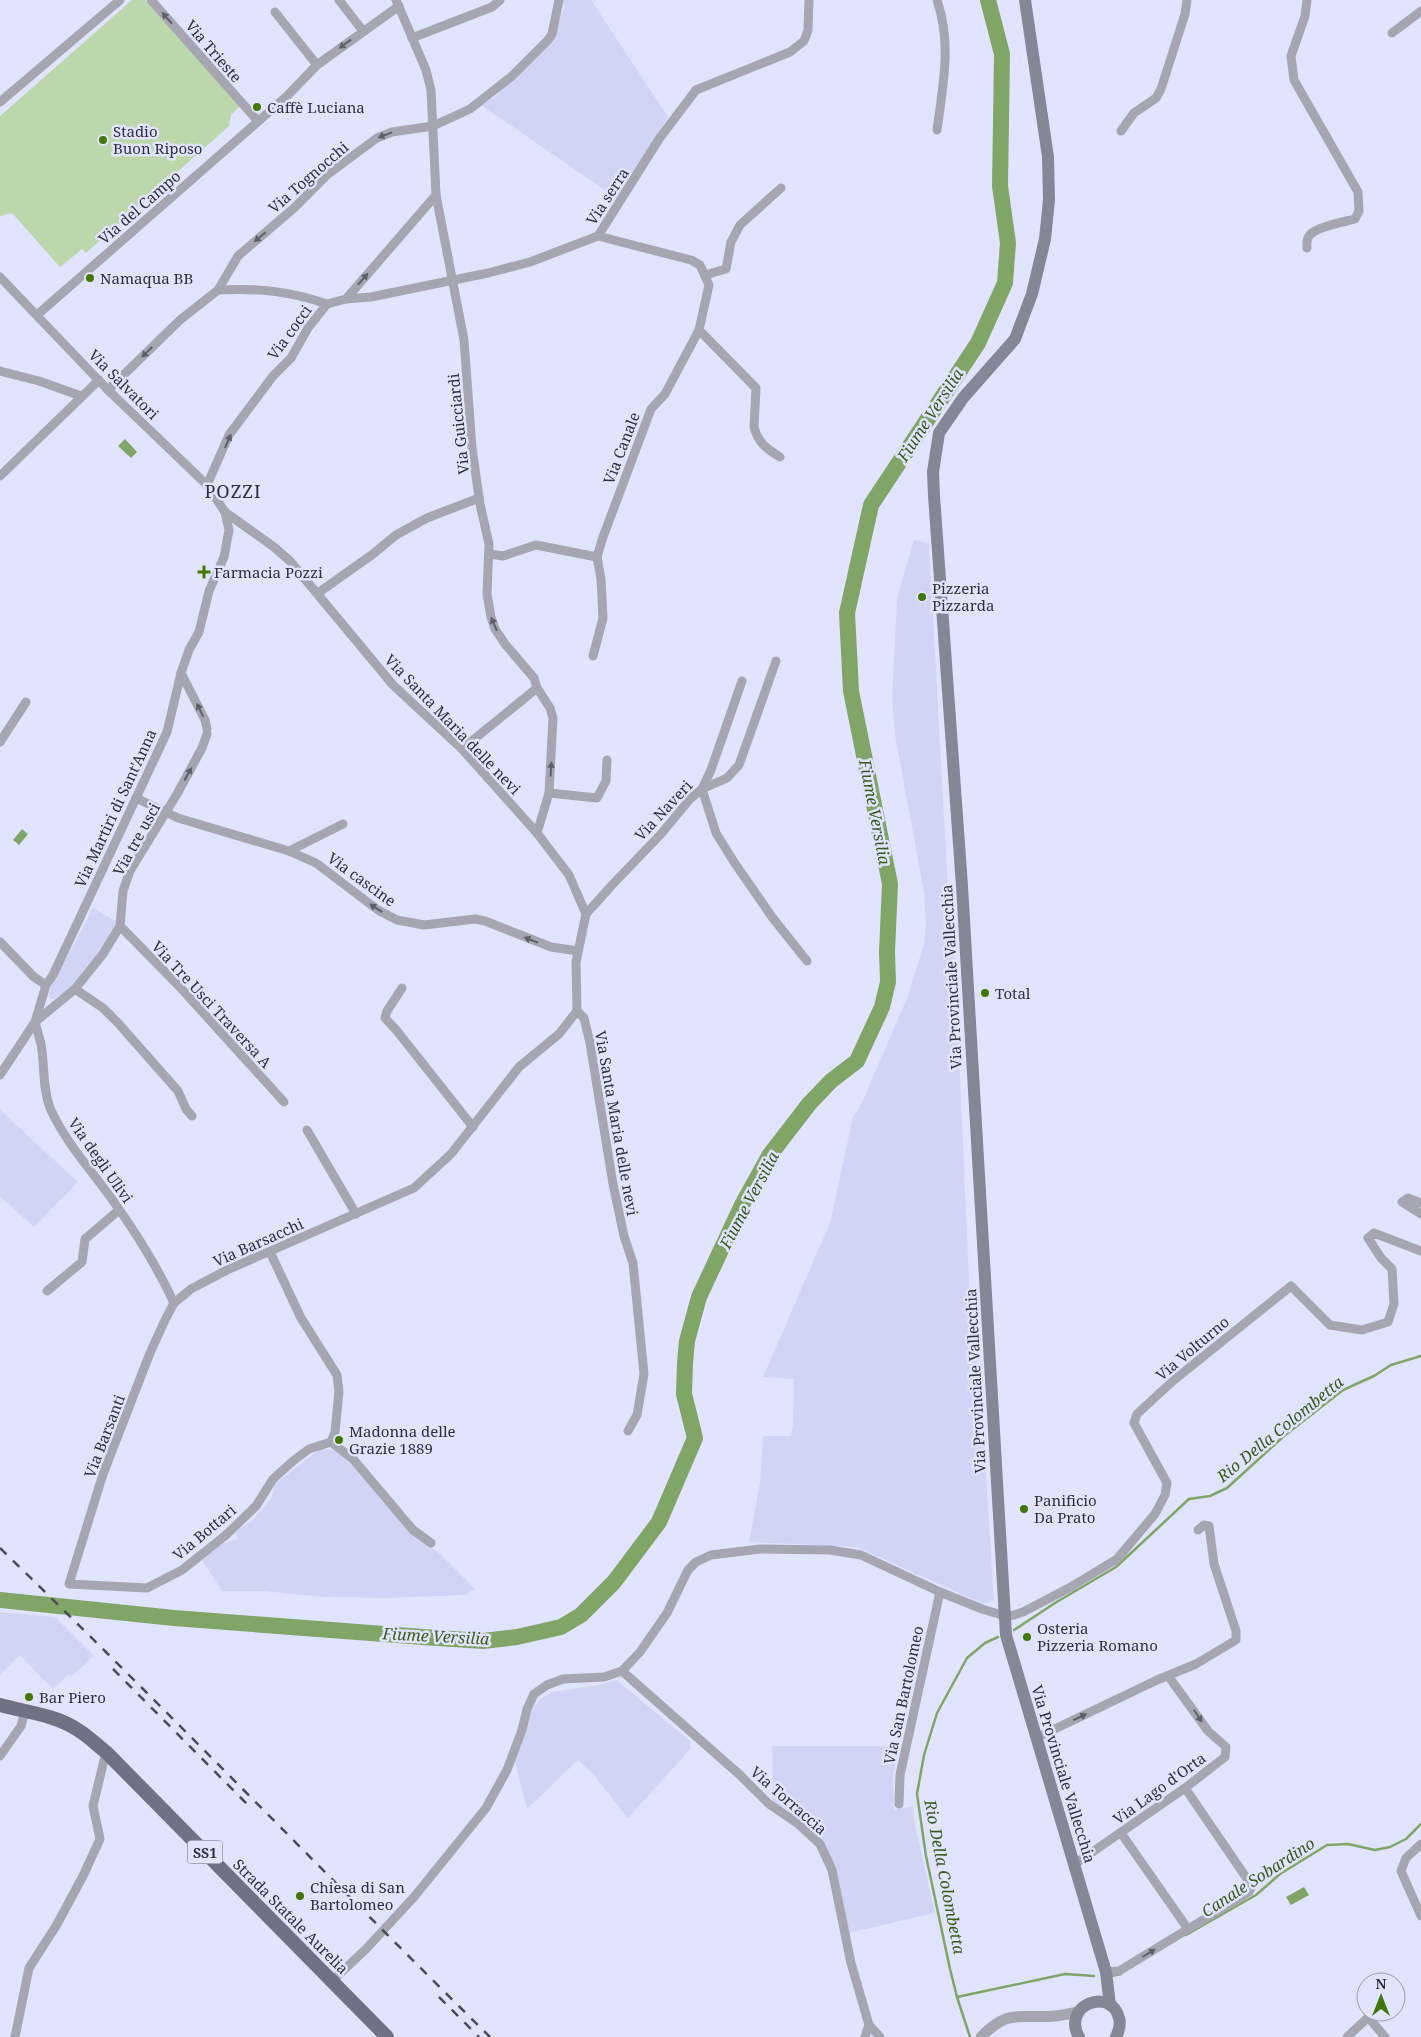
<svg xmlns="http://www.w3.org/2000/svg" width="1421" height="2037" font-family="'Noto Serif',serif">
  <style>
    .built { fill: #d1d5f5 }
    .green { fill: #bdd7ac }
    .water { fill: #81a567 }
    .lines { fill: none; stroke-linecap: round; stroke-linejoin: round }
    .stream { stroke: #81a567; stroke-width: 2.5 }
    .river { stroke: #81a567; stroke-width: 16 }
    .minor { stroke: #a5a6b1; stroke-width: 9 }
    .tertiary { stroke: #a5a6b1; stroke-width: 11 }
    .secondary { stroke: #858797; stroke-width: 12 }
    .primary { stroke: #6f7184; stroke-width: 14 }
    .rail { stroke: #494b57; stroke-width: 2.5; stroke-dasharray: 9 9; stroke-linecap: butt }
    .oneway { fill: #5e5f6a }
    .poi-dot { fill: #437703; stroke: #e1e4fe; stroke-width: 2 }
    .labels { text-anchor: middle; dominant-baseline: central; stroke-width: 5; stroke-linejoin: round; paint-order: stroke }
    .shield { fill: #e1e4fe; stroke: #646675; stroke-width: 1 }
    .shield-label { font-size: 14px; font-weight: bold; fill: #2f303a }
    .street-label { font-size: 15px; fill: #2f303a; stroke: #e1e4fe }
    .poi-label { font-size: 15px; fill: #2f303a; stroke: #e1e4fe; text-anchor: start }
    .water-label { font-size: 16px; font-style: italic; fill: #385b1a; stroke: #e1e4fe }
    .quarter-label { font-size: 18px; letter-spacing: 1px; fill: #2f303a; stroke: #e1e4fe }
  </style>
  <rect width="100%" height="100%" fill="#e1e4fe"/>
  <g class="built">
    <path d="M562,0H591L668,117L618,199L481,105L494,98L554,36L565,5L561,2Z"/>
    <path d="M914,540L929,543L948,889L955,965L969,1280L982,1413L994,1600L983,1604L857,1547L749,1542L760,1483L763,1436H791L793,1426L794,1379L763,1377L830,1223L853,1117L860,1107L908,996L924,944L926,924L924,892L895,735L892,697L897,599Z"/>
    <path d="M93,908L116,921L114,929L90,967L68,990L54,999L50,998L49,992L52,985Z"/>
    <path d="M0,1110L78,1182L34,1227L0,1196Z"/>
    <path d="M321,1448L333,1450L344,1456L415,1538L439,1553L475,1589L465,1595L386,1598L324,1597L264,1591H222L202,1560L222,1544L237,1539L236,1531L252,1521L271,1499L275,1484Z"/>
    <path d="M0,1612L55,1617L94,1656L72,1676L69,1674L53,1689L20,1655L0,1674Z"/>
    <path d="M616,1680L690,1741V1749L628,1818L594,1775L578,1760L527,1809L515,1761L525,1735L532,1709L542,1698L552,1692L599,1685Z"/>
    <path d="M772,1746H900L893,1775L894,1810L913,1806L914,1820L935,1913L848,1933L828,1853L773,1802Z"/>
  </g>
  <path class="green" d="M132,0H145L240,106L231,115L229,126L86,253L82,249L60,267L12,213L0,216V116Z"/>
  <g class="water">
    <path d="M125,439L137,452L131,458L118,446Z"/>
    <path d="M22,829L28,834L19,845L13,840Z"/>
    <path d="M1304,1887L1309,1895L1291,1905L1286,1897Z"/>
  </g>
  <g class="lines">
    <g class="stream">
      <path d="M1014,1630L1055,1603L1116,1567L1189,1499L1210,1496L1227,1488L1284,1436L1343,1390L1374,1376L1391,1365L1421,1356"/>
      <path d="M1186,1935L1256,1895L1280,1874L1327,1845L1348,1844L1375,1850L1390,1847L1406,1839L1421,1824"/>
      <path d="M1111,1976L1121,1974"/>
      <path d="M957,1997L1065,1974L1094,1976"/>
      <path d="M970,2037L957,1997L950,1969L926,1856L917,1794L924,1755L937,1713L967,1658L985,1643L998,1637"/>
    </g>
    <path class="river" d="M0,1600L174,1618L423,1637L483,1641L517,1637L561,1627L581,1615L614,1582L659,1522L695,1438L684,1394L685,1363L687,1341L699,1297L743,1203L769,1156L809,1104L831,1081L857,1061L882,1007L888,982L887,952L890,884L851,691L847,613L871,505L978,343L1005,283L1008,243L1000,186L1002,54L988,0"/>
    <g class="minor">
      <path d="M151,0L257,120"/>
      <path d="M339,0L363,31"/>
      <path d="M396,0L426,70L431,90L436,195L464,340L472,448L480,504L489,544L487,594L491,617L495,629L505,644L534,678L537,688L550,708L553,718L549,793L537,833"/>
      <path d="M937,0C952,45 943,84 937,130"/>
      <path d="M1307,0L1305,16L1291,56L1294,80L1358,192L1359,211L1355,219C1344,222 1314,227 1309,236C1306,240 1307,244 1307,248"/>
      <path d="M275,12L317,65"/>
      <path d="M1392,33L1421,11"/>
      <path d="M412,38L492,7L500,0"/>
      <path d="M0,102L120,0"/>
      <path d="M1121,131L1134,113L1156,98L1161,89L1185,14L1187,0"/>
      <path d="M705,275L726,269L731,242L740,225L781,188"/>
      <path d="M0,277L108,390L207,485L225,512L229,530L224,557L209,591L199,632L189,650L181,673L167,732L53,975L46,985L35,1022L0,1075"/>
      <path d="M218,290C259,288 289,291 327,304"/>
      <path d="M346,299L371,297L488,273L530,262L598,236L659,139L696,90L790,52L804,41L808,30L809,0"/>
      <path d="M37,315L286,97L317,65L399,6"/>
      <path d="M699,330L756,388L754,427C758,443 767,449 780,457"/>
      <path d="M0,371L39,381L81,396"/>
      <path d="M108,390L180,320L218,290L238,256L294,208L327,175L377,138L392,132L433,126L470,109L512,76L548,40L552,34L559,0"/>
      <path d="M0,476L99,380"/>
      <path d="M207,485L229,435L273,376L291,358L308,328L327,304L346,299L436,195"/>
      <path d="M225,512L274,547L290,561L393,685L462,749L537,833L569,875L586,914L576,962L577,1011L584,1018L590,1043L613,1184L624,1236L633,1263L644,1374L637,1415L628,1431"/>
      <path d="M490,554L503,556L536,545L597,557"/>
      <path d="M318,593L373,554L396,535L427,518L479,498"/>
      <path d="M593,656L603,618L601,579L597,557L603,537L651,409L665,394L699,330L709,285L700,265L691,260L598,236"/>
      <path d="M776,661L739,765L727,778L702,789L716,833L734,862L772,917L807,961"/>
      <path d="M181,673L205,720L207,729"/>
      <path d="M0,742L26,702"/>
      <path d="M462,749L537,688"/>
      <path d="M549,793L597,798L606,781L607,760"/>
      <path d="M136,798L178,818L289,851L316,863L378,910L397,920L424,925L475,919L485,921L551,947L578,951"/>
      <path d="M289,851L343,824"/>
      <path d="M586,914L613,884L661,834L690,799L702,789L711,770L742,681"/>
      <path d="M120,926L178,985L284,1102"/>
      <path d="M0,942L34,977L46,985"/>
      <path d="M402,988L387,1011L385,1018L397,1031L473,1127"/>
      <path d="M75,989L103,1008L118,1023L178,1091L186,1109L192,1116"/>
      <path d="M307,1130L356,1214"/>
      <path d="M1421,1203L1408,1198L1402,1202L1421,1214"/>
      <path d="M270,1252L301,1318L337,1375L339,1391L335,1432L331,1442L309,1449L293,1461L273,1479L256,1506L226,1535L182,1570L147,1588L69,1584L103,1474L150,1353L165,1320L174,1303L191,1289L227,1270L414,1188L451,1154L519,1067L559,1034L577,1011"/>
      <path d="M47,1291L82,1262L85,1239L119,1210"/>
      <path d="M174,1303C158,1268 138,1236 116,1205C94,1173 66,1144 50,1108C42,1087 45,1066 41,1044C39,1037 37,1029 35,1022L75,989L103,954L117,931L120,926L123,891L130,871L177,794L202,748L207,734"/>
      <path d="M331,1442L353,1459L413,1530L431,1543"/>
      <path d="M622,1671L740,1775L769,1804L797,1823L820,1844L832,1870L851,1963L869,2025L880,2037"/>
      <path d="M1036,1738L1157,1680L1196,1664L1236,1640V1631L1214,1564L1209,1526L1204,1525L1198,1530"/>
      <path d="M0,1756L21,1726L25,1711"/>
      <path d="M899,1804L900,1775L940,1592"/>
      <path d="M1121,1833L1188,1929"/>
      <path d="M1421,1844L1406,1858L1401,1871L1421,1916"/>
      <path d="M1075,1864L1185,1788L1225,1757L1226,1747L1208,1731L1169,1677"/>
      <path d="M1106,1972L1119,1971L1249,1892L1252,1886L1185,1788"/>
      <path d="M332,1981L366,1949L414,1897L486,1808L507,1770L522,1730L527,1709L534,1694L547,1685L563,1679L604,1677L622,1671L640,1652L667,1613L688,1570L696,1562L711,1555L760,1549L830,1550L861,1555L940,1592L982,1609L1005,1616L1014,1615L1023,1612L1069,1588L1117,1559L1155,1514L1165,1495L1167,1483L1134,1423L1137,1414L1174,1380L1291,1286L1330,1325L1362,1330L1388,1322L1394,1304L1392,1269L1381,1258L1368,1238L1374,1233L1421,1251"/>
      <path d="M1368,2017L1385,2037"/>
      <path d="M15,2037L29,1968L56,1926L83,1876L100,1839L93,1806L106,1752"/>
      <path d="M865,2037L869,2025"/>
      <path d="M1347,2037L1374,2012"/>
    </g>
    <path class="tertiary" d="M981,2037C1009,2008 1020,2019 1055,2016C1062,2016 1071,2013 1078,2012"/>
    <g class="secondary">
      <path d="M1025,0L1048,157L1049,200L1045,239L1032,294L1015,339L963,398L939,433L933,472L934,496L962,886L1006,1635L1106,1972L1110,2005"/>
      <path d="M1079,2037C1061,2005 1111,1986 1119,2018C1121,2025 1119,2031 1116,2037"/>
    </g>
    <path class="primary" d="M0,1705C26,1712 56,1715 78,1730C88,1736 97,1745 106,1752L387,2037"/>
    <g class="rail">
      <path d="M0,1548C166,1709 326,1875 490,2037"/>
      <path d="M113,1669L247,1804"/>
      <path d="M439,1997L479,2037"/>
    </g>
  </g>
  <defs><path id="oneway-solid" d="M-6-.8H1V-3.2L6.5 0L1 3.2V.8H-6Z" transform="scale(1.25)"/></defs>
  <g class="oneway">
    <use href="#oneway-solid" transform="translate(167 18) rotate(-131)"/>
    <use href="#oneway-solid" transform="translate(345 44) rotate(144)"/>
    <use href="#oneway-solid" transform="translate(385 135) rotate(159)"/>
    <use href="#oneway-solid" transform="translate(260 237) rotate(140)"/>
    <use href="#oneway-solid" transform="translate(363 279) rotate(-49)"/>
    <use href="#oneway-solid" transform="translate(147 352) rotate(135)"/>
    <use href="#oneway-solid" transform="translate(228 441) rotate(-66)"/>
    <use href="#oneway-solid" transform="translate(494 624) rotate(-113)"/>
    <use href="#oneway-solid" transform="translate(200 710) rotate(-116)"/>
    <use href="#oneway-solid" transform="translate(551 769) rotate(-86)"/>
    <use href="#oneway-solid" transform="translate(188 774) rotate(-61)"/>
    <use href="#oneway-solid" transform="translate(376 908) rotate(-147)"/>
    <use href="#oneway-solid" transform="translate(531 940) rotate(-159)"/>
    <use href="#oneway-solid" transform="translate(1198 1716) rotate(56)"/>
    <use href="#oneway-solid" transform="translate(1080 1717) rotate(-25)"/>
    <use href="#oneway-solid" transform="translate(1149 1953) rotate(-31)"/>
  </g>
  <g class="poi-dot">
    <circle cx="257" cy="107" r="5"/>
    <circle cx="103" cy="140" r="5"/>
    <circle cx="90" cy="278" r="5"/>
    <path d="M201.5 564.5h5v5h5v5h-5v5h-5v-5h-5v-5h5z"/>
    <circle cx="922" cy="597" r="5"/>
    <circle cx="985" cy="993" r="5"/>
    <circle cx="339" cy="1440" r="5"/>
    <circle cx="1024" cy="1509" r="5"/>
    <circle cx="1027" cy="1637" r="5"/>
    <circle cx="29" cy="1697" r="5"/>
    <circle cx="300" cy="1896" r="5"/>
  </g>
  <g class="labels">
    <rect class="shield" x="187.5" y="1840.5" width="35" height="23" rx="4"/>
    <g class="shield-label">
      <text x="205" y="1852">SS1</text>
    </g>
    <g class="street-label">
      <text transform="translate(214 51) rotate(49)">Via Trieste</text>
      <text transform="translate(308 177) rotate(-41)">Via Tognocchi</text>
      <text transform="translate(607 196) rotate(-57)">Via serra</text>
      <text transform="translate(139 207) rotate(-41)">Via del Campo</text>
      <text transform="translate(289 332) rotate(-54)">Via cocci</text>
      <text transform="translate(124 384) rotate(45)">Via Salvatori</text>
      <text transform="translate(458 424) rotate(-96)">Via Guicciardi</text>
      <text transform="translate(621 448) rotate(-69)">Via Canale</text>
      <text transform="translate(453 724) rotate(46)">Via Santa Maria delle nevi</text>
      <text transform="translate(115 808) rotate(-65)">Via Martiri di Sant'Anna</text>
      <text transform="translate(663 810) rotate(-47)">Via Naveri</text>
      <text transform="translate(136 839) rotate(-61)">Via tre usci</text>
      <text transform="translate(362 879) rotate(36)">Via cascine</text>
      <text transform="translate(951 977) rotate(-93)">Via Provinciale Vallecchia</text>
      <text transform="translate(212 1004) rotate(47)">Via Tre Usci Traversa A</text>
      <text transform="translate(617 1123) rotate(80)">Via Santa Maria delle nevi</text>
      <text transform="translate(101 1160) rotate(55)">Via degli Ulivi</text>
      <text transform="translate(258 1242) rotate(-24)">Via Barsacchi</text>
      <text transform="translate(1192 1348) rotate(-40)">Via Volturno</text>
      <text transform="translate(975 1381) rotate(-93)">Via Provinciale Vallecchia</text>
      <text transform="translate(104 1436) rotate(-69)">Via Barsanti</text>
      <text transform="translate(204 1532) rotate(-40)">Via Bottari</text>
      <text transform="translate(903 1695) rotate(-78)">Via San Bartolomeo</text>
      <text transform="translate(1064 1774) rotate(73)">Via Provinciale Vallecchia</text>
      <text transform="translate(1159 1788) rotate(-36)">Via Lago d'Orta</text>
      <text transform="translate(789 1800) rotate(41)">Via Torraccia</text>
      <text transform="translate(291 1916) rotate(45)">Strada Statale Aurelia</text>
    </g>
    <g class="poi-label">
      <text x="267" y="107">Caffè Luciana</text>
      <text x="113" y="131">Stadio<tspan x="113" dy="17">Buon Riposo</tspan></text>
      <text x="100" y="278">Namaqua BB</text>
      <text x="214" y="572">Farmacia Pozzi</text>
      <text x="932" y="588">Pizzeria<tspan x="932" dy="17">Pizzarda</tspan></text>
      <text x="995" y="993">Total</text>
      <text x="349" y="1431">Madonna delle<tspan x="349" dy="17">Grazie 1889</tspan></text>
      <text x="1034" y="1500">Panificio<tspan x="1034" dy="17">Da Prato</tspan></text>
      <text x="1037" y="1628">Osteria<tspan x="1037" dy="17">Pizzeria Romano</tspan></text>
      <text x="39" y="1697">Bar Piero</text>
      <text x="310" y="1887">Chiesa di San<tspan x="310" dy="17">Bartolomeo</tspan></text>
    </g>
    <g class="water-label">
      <text transform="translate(930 415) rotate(-57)">Fiume Versilia</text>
      <text transform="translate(875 812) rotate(79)">Fiume Versilia</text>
      <text transform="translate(749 1200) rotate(-62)">Fiume Versilia</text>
      <text transform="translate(1280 1429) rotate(-39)">Rio Della Colombetta</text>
      <text transform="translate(436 1636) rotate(3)">Fiume Versilia</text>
      <text transform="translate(945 1877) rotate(79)">Rio Della Colombetta</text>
      <text transform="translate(1258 1877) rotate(-33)">Canale Sobardino</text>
    </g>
    <g class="quarter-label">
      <text x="233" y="491">POZZI</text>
    </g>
  </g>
  <g transform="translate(1381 1997)"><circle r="24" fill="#e1e4fe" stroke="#9a9cb0"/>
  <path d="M0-4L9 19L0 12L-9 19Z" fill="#437703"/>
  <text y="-8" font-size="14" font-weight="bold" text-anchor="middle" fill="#2f303a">N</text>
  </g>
</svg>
